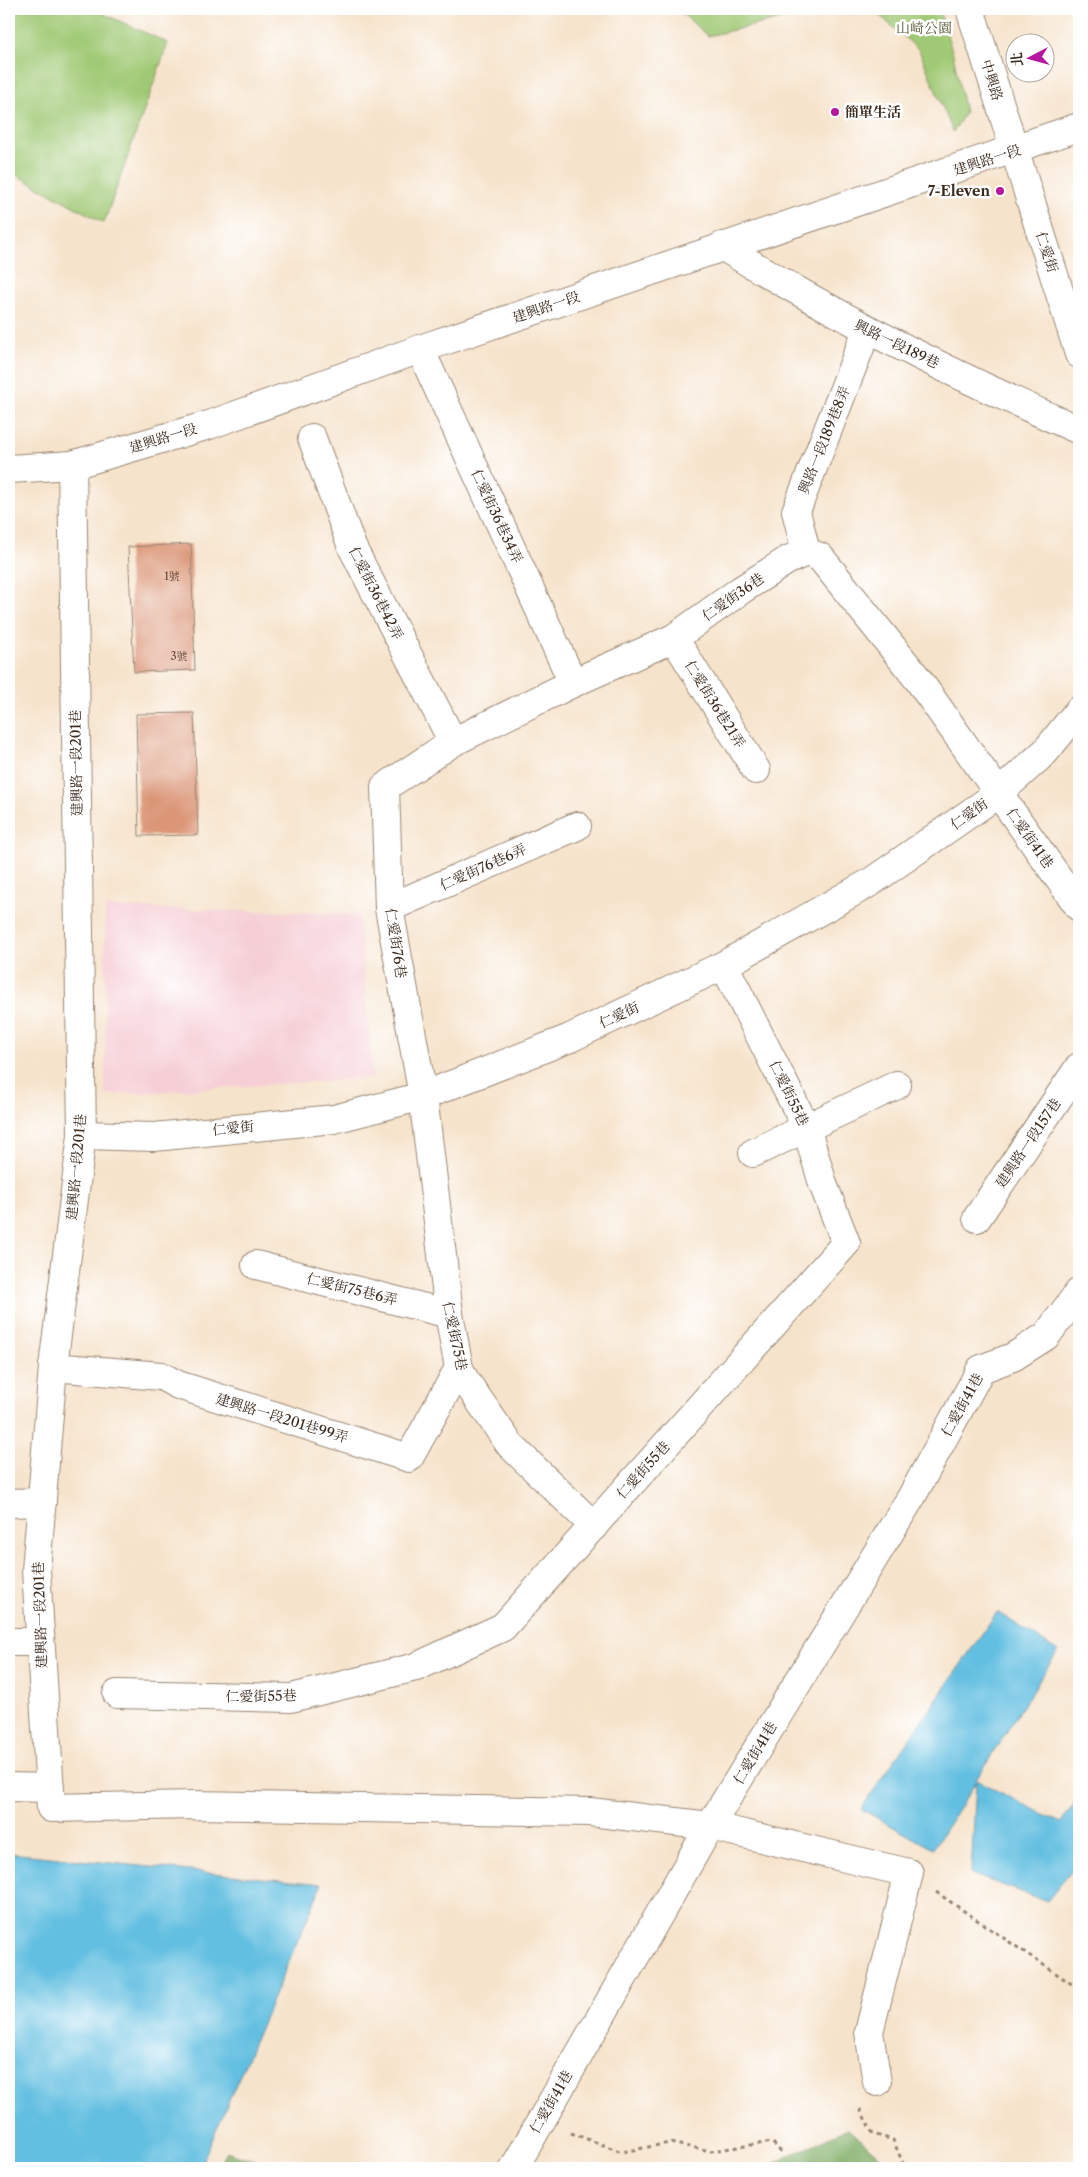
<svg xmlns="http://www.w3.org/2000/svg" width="1088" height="2177" font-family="'Libre Caslon Text','Noto Serif TC',serif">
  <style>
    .built { fill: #f6cfd6 }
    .green { fill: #a0c975; stroke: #6e7a4a }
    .forest { fill: #80ad66; stroke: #5e6c42 }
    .water { fill: #63bfe1; stroke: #4f7480 }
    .building { fill: #db9577 }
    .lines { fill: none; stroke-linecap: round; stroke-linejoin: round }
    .minor-casing { stroke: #988674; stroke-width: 30 }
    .path { stroke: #988674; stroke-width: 3; stroke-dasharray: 4 4; stroke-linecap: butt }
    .minor { stroke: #fff; stroke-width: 28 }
    .poi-dot { fill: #b5179e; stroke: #fff; stroke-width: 2 }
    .labels { text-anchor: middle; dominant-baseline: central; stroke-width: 5; stroke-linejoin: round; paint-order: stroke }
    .number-label { font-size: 11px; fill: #634534 }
    .park-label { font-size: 14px; fill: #595a38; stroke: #fff }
    .street-label { font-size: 14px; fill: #3b2a1e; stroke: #fff }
    .poi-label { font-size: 14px; font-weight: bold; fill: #3b2a1e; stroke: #fff; text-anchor: start }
  </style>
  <rect width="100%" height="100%" fill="#fff"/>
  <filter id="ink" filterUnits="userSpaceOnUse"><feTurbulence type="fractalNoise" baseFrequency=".02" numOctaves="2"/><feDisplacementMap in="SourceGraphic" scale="10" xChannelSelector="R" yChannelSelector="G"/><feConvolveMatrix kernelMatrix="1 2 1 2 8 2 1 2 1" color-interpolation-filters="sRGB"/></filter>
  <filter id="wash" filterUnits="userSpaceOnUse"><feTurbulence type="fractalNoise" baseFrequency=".0096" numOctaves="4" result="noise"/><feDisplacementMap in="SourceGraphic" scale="20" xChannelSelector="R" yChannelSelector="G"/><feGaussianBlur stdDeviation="1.12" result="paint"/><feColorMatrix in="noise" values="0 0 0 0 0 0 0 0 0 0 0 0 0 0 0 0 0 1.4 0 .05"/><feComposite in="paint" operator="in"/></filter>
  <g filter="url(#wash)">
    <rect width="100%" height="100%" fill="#f6e3cb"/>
    <path class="built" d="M105,907L359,914L373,1078L105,1095Z"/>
    <g class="green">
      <path d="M14,9H93L168,43L104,223L9,171V18Z"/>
      <path d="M677,9H939L953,54L965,113L953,132L919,50L877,13L803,14L708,36Z"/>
    </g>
    <g class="forest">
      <path d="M848,2128L892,2168H764Z"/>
      <path d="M226,2151L279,2168H217Z"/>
    </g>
    <g class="water">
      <path d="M997,1612L1058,1651L976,1780L1061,1823L1079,1797V1862L1047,1901L971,1874L976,1782L933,1849L861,1809Z"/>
      <path d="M9,1853L322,1884L200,2168H9Z"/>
    </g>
    <g id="blocks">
      <g class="building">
        <path d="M191,544L195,670L134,672L128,547Z"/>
        <path d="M194,713L198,835L139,836L136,714Z"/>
      </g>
    </g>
  </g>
  <g filter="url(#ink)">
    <use href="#blocks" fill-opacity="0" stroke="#988674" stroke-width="1"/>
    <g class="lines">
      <defs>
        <g id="minor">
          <path d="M970,9L1079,354"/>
          <path d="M722,246C836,317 956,376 1079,430"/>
          <path d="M420,349L573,683"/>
          <path d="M312,438L352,547L453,742"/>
          <path d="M72,465L82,1135L53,1367L36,1570L51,1808L194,1805L590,1812L710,1826L909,1873L869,2032L877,2082"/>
          <path d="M9,469L72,465L209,425L420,349L1079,127"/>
          <path d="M806,552L796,511L867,330"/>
          <path d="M674,638L756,770"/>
          <path d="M389,908L577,826"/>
          <path d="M82,1135L154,1137L334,1119L423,1096L570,1038L724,965L871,882L999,793L1045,752L1079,710"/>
          <path d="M753,1153L897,1085"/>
          <path d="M977,1218L1079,1067"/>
          <path d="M256,1265L449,1314"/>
          <path d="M53,1367L161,1376L178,1385L409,1458L459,1368"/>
          <path d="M9,1503L42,1502"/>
          <path d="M594,1526L510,1445L465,1380L459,1368L449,1314L423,1096L389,908L385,787L453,742L573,683L674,638L741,590L788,560L806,552L820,557L917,678L1079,907"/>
          <path d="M9,1642H40"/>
          <path d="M117,1694L291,1698L416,1667L503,1627L846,1243L823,1184L806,1127L724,965"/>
          <path d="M9,1787L50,1788"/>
          <path d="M514,2168L710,1826L912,1496L981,1369L1013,1357L1046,1336L1079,1292"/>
        </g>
      </defs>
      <use href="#minor" class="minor-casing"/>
      <g class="path">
        <path d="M936,1892L1079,1989"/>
        <path d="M860,2109L873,2134L893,2140L905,2168"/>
        <path d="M571,2133L622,2152L670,2143L711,2151L772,2142L781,2152"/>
      </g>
      <use href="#minor" class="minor"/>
    </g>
  </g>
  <g class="poi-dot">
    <circle cx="835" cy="112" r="5"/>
    <circle cx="1000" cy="191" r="5"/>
  </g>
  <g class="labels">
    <g class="number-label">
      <text x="172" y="576">1號</text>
      <text x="179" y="656">3號</text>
    </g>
    <g class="park-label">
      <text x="924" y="28">山崎公園</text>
    </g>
    <g class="street-label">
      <text transform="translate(992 80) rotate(73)">中興路</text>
      <text transform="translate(987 160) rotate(-18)">建興路一段</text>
      <text transform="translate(1047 252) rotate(72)">仁愛街</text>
      <text transform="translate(546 307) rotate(-19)">建興路一段</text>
      <text transform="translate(897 344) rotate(26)">興路一段189巷</text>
      <text transform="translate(163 438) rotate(-17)">建興路一段</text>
      <text transform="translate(824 440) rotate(-68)">興路一段189巷8弄</text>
      <text transform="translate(497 516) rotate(65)">仁愛街36巷34弄</text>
      <text transform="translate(376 593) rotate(63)">仁愛街36巷42弄</text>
      <text transform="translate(733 597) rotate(-35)">仁愛街36巷</text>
      <text transform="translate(715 704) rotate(58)">仁愛街36巷21弄</text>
      <text transform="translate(76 763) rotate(-91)">建興路一段201巷</text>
      <text transform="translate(969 814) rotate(-35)">仁愛街</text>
      <text transform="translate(1030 838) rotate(55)">仁愛街41巷</text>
      <text transform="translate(483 867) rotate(-24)">仁愛街76巷6弄</text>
      <text transform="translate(396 943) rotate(81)">仁愛街76巷</text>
      <text transform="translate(619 1015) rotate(-25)">仁愛街</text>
      <text transform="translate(789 1093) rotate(64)">仁愛街55巷</text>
      <text transform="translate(233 1128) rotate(-6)">仁愛街</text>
      <text transform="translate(1028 1143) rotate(-56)">建興路一段157巷</text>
      <text transform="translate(76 1167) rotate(-85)">建興路一段201巷</text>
      <text transform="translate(352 1289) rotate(14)">仁愛街75巷6弄</text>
      <text transform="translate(455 1336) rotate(78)">仁愛街75巷</text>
      <text transform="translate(962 1405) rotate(-61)">仁愛街41巷</text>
      <text transform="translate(282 1418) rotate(17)">建興路一段201巷99弄</text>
      <text transform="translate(643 1470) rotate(-48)">仁愛街55巷</text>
      <text transform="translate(40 1615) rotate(-92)">建興路一段201巷</text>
      <text transform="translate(261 1696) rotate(-1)">仁愛街55巷</text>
      <text transform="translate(755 1753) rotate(-59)">仁愛街41巷</text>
      <text transform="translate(551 2102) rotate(-60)">仁愛街41巷</text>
    </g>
    <g class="poi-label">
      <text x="845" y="112">簡單生活</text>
      <text x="990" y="191" text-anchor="end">7-Eleven</text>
    </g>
  </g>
  <rect width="1088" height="2177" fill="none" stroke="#fff" stroke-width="30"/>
  <g transform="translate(1030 58) rotate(264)"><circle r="24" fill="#ffffff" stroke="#b1aaa5"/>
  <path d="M0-4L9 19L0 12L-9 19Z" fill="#b5179e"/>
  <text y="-8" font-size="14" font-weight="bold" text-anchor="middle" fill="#3b2a1e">北</text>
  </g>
</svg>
